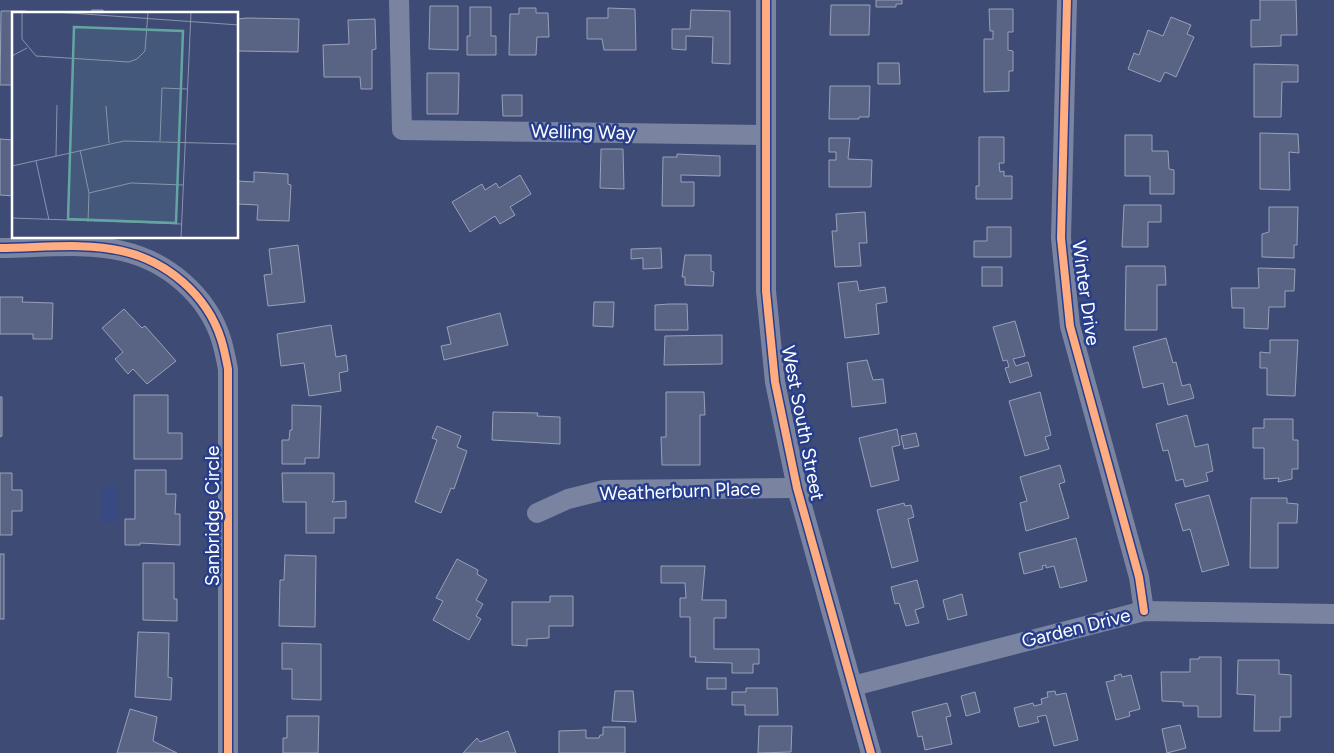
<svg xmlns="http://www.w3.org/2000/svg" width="1334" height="753" font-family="Figtree,sans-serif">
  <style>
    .water { fill: #394a83 }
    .building { fill: #596485; stroke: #99a0b8 }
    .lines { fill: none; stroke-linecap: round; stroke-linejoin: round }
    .minor { stroke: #7a84a1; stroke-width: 20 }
    .cycleway-casing { stroke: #273e8c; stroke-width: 11 }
    .cycleway { stroke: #ffac80; stroke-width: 8 }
    .labels { text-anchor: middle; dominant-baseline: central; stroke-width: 5; stroke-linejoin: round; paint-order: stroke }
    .street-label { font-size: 19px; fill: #fff; stroke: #273e8c }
    .inset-road { fill: none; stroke: #8b93ac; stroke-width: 1 }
    .view { fill: #63a6a1; fill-opacity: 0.15; stroke: #63a6a1; stroke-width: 2.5 }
    .inset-edge { fill: none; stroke: #fff; stroke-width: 2.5 }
  </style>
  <rect width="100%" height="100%" fill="#3e4b75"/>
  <path class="water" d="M117,486L118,522L102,523L101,487Z"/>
  <g class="building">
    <path d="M876,0H902V4H896V7H876Z"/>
    <path d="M1260,0H1296L1297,35H1281V46L1251,47V20H1260Z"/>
    <path d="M831,5H870L869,35H830Z"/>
    <path d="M430,6H458V50L429,49Z"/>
    <path d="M470,7H491V36H496V55H467V36H470Z"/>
    <path d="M519,8H536V13H548L549,37H537L536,55H509L510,14H519Z"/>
    <path d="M608,8L635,9L636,50H604L602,39H587V18H608Z"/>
    <path d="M989,9H1013V32H1008V50L1013,51V71H1009V91L984,92V39H993V31H990Z"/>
    <path d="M92,10H103V14H91Z"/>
    <path d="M691,10L730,11V64L712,63L713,37L686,36V50L672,49V29H690Z"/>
    <path d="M1,11H26V14H14V85H0Z"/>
    <path d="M1171,17L1191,25L1187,34L1194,37L1176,77L1165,72L1160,82L1128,69L1134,53L1139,55L1148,30L1163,36Z"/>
    <path d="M247,18L299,19L298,52L238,51V19Z"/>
    <path d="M375,19L376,49L372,50V89H361L360,77H324L323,45L349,44L348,20Z"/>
    <path d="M878,63H899L900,84H878Z"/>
    <path d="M1254,64L1298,65V82H1282L1281,117H1254Z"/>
    <path d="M427,73H459L458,114H427Z"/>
    <path d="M830,86H870L869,117H859V119H829Z"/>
    <path d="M502,95H522V116H503Z"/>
    <path d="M1260,133L1298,134L1299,153L1289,152L1290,190L1260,189Z"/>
    <path d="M1125,135H1152V151H1168L1169,169L1174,170V194H1150V176H1125Z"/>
    <path d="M979,137H1004V163H999L1000,172L1004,171V176H1012V199H976V186H979Z"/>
    <path d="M829,138H850L848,159L872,160L871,187H829V160H836V152H829Z"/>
    <path d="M0,139L14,140V196L0,195Z"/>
    <path d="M601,149H623L624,189L600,188Z"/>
    <path d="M677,154L720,156V176L681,175V182H694V206H662L663,157H677Z"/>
    <path d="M254,172L288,174V184L291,185L289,221L257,220L258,205L238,204V181L254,182Z"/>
    <path d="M520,175L531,194L510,207L515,215L500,224L495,216L470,232L452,202L482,184L485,190L496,183L499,188Z"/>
    <path d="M1124,205H1161V222H1148V247H1122Z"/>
    <path d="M1269,207H1298L1297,245H1294V258L1262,257V234L1269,232Z"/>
    <path d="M865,212L867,243H859L861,266L835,267L832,231H837L836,214Z"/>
    <path d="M987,227H1011V257H974V241H987Z"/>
    <path d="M298,245L305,302L268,306L264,275L272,274L269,249Z"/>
    <path d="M661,248L662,268L643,269V258L631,259V249Z"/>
    <path d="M685,255H711V271L714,272L713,286L685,285V277H682Z"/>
    <path d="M1126,266H1165L1166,285H1157V330H1125Z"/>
    <rect x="982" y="267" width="20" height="19"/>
    <path d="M1258,268L1295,269L1294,291H1285V307H1269L1268,329L1244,328V308H1232L1231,288H1259Z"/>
    <path d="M857,281L859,291L885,287L887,302L876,304L879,334L845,338L838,283Z"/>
    <path d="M0,297H23L22,302L53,303L52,339H33V334H0Z"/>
    <path d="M594,302H614L613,327L593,326Z"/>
    <path d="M669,304H687L688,330H655V305Z"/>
    <path d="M124,309L142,328L145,326L176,361L147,384L133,369L128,374L115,359L123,352L102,328Z"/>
    <path d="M500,313L508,345L444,360L441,346L451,344L447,327Z"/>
    <path d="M1015,321L1025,356L1013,359L1016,366L1028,362L1032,376L1010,383L1005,368L1009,367L1007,360L1003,361L993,327Z"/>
    <path d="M331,325L336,357L346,355L348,371L339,373L341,391L309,396L304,363L281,366L277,334Z"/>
    <path d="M722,335V364L664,365L665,336Z"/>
    <path d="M1166,338L1173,363L1176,362L1182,386L1190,384L1194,398L1168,405L1163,383L1143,388L1133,347Z"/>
    <path d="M1270,340H1298L1295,396L1267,395V368H1260V352L1270,353Z"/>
    <path d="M867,360L873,380L883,379L886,403L852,407L847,363Z"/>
    <path d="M666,392H704L705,415H700V465H662L661,437H666Z"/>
    <path d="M1040,392L1051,435L1045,437L1049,449L1025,456L1009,401Z"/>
    <path d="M134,395H168V433H182V459H134Z"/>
    <path d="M0,397H2V436L0,437Z"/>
    <path d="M292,405L321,406L319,458H305V464H282V440H289L290,430H292Z"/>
    <path d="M493,412L538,413L537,416L560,417V444L492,440Z"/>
    <path d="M1187,415L1195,447L1208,444L1213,471L1206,473L1208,481L1185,487L1183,479L1176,481L1168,450L1163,451L1156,424Z"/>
    <path d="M1264,419H1293V440H1298V469H1292V479L1278,482L1279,478L1264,479V448H1253V428H1264Z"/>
    <path d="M437,426L461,436L457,447L467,451L454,489L451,488L441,513L415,502L437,440L432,438Z"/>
    <path d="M897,429L900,445L892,447L899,480L871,487L859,438Z"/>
    <path d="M916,433L919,446L904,449L901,436Z"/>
    <path d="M1060,465L1065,482L1059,484L1069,518L1026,531L1020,503L1027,501L1020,477Z"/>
    <path d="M135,470H166V494H176L175,514H180V545L140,543V545H125V519H135Z"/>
    <path d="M0,473H12V490H22V511H12V535H0Z"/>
    <path d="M282,473H334V499L332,502L346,501V518H334V533H306V502H283Z"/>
    <path d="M1209,495L1229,565L1202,572L1190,529L1183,531L1175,504Z"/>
    <path d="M1251,498H1287V503L1298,504L1297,523H1278V568H1250Z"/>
    <path d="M904,503L905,506L911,505L914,517L908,519L918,561L892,568L877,510Z"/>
    <path d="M1076,538L1087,581L1060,588L1054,566L1046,568V565L1042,566L1043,569L1024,574L1019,553Z"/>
    <rect x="0" y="554" width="4" height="65"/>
    <path d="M285,555L316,556L315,627L279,626L280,580H284Z"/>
    <path d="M457,559L478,570L477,574L487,580L476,600L483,604L476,616L481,619L469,640L433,620L443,601L436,598Z"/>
    <path d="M143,563H174V599H177V621L143,620Z"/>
    <path d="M661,566H705L702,600H726V618H714V649H759V664H753V673H732V663L695,662L696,657H690V617H680V598H686L685,583H661Z"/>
    <path d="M917,580L924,607L915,610L919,623L906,626L899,603L895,604L891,587Z"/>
    <path d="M962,594L967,615L948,620L943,600Z"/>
    <path d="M550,596H573V626H549V638L527,639V646L512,645V602H550Z"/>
    <path d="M138,632L169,633L168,677L172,678L171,700L135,697Z"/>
    <path d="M282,643L321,644V700L292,699V669H282Z"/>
    <path d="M1199,657H1221V717H1198V706H1183V702L1162,701L1161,672H1190V659H1199Z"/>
    <path d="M1238,660H1279V674L1291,675V717H1280V731H1254L1255,695L1237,694Z"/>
    <path d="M1121,674L1122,677L1131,675L1140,709L1129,712L1130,716L1116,720L1106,682L1115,680L1114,676Z"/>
    <rect x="707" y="678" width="19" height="11"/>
    <path d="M746,688H777L778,715H745V705H732V692H746Z"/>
    <path d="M615,691H633L636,722L612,721Z"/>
    <path d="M1055,691L1056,695L1066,693L1078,740L1054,746L1046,715L1037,717L1039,722L1019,727L1014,708L1033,703L1034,706L1042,704L1041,699L1048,697L1047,692Z"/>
    <path d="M975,692L980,712L966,716L961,696Z"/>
    <path d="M947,703L951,716L946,717L952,744L925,750L922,736L918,737L912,712Z"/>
    <path d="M130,709L157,717L153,741L177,753H117Z"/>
    <path d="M287,716H319L318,753H283V738H287Z"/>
    <path d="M1180,725L1186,748L1167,753L1162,729Z"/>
    <path d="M759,726H792L791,752L758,753Z"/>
    <path d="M603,727H625V753H559V731L586,730V738H599L600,735H603Z"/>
    <path d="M508,731L516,753H463L477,738L480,742Z"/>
  </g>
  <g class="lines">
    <g class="minor">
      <path d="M399,0L402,130L765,135"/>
      <path d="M766,0V291L775,382L797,488L871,753"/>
      <path d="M1067,0L1061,238L1070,326L1139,577L1144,611"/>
      <path d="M0,248C38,248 86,242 122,251C167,261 207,295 221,339C224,348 226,359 228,369V753"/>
      <path d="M537,513L568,499L604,490L797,488"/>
      <path d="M853,686L1144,611L1334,614"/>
    </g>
    <defs>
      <g id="cycleway">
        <path d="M766,0V291L775,382L797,488L871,753"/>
        <path d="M1067,0L1061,238L1070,326L1139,577L1144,611"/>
        <path d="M0,248C38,248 86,242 122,251C167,261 207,295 221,339C224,348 226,359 228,369V753"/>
      </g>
    </defs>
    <use href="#cycleway" class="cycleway-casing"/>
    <use href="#cycleway" class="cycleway"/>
  </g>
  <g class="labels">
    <g class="street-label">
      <text transform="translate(583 132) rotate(1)">Welling Way</text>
      <text transform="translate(1086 293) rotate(82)">Winter Drive</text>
      <text transform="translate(803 423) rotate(79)">West South Street</text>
      <text transform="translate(680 491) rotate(-2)">Weatherburn Place</text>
      <text transform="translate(212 516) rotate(-90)">Sanbridge Circle</text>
      <text transform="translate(1076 628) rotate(-14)">Garden Drive</text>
    </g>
  </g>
  <g transform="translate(12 12)">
    <rect width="226" height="226" fill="#3e4b75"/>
    <path class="inset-road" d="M10,0V27L24,44L117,50L125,47L133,39L136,0M44,0L227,13M0,44L15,36M94,94L97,131M148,129L150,76L175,77M68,138L77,181L76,210M44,144L45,93M24,149L37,208M0,154L112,129L227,132M77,181L119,171L171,173M0,206L169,212M169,226L179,0"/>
    <path class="view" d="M62,15L171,19L164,211L56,207Z"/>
    <rect width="226" height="226" class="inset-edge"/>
  </g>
</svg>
